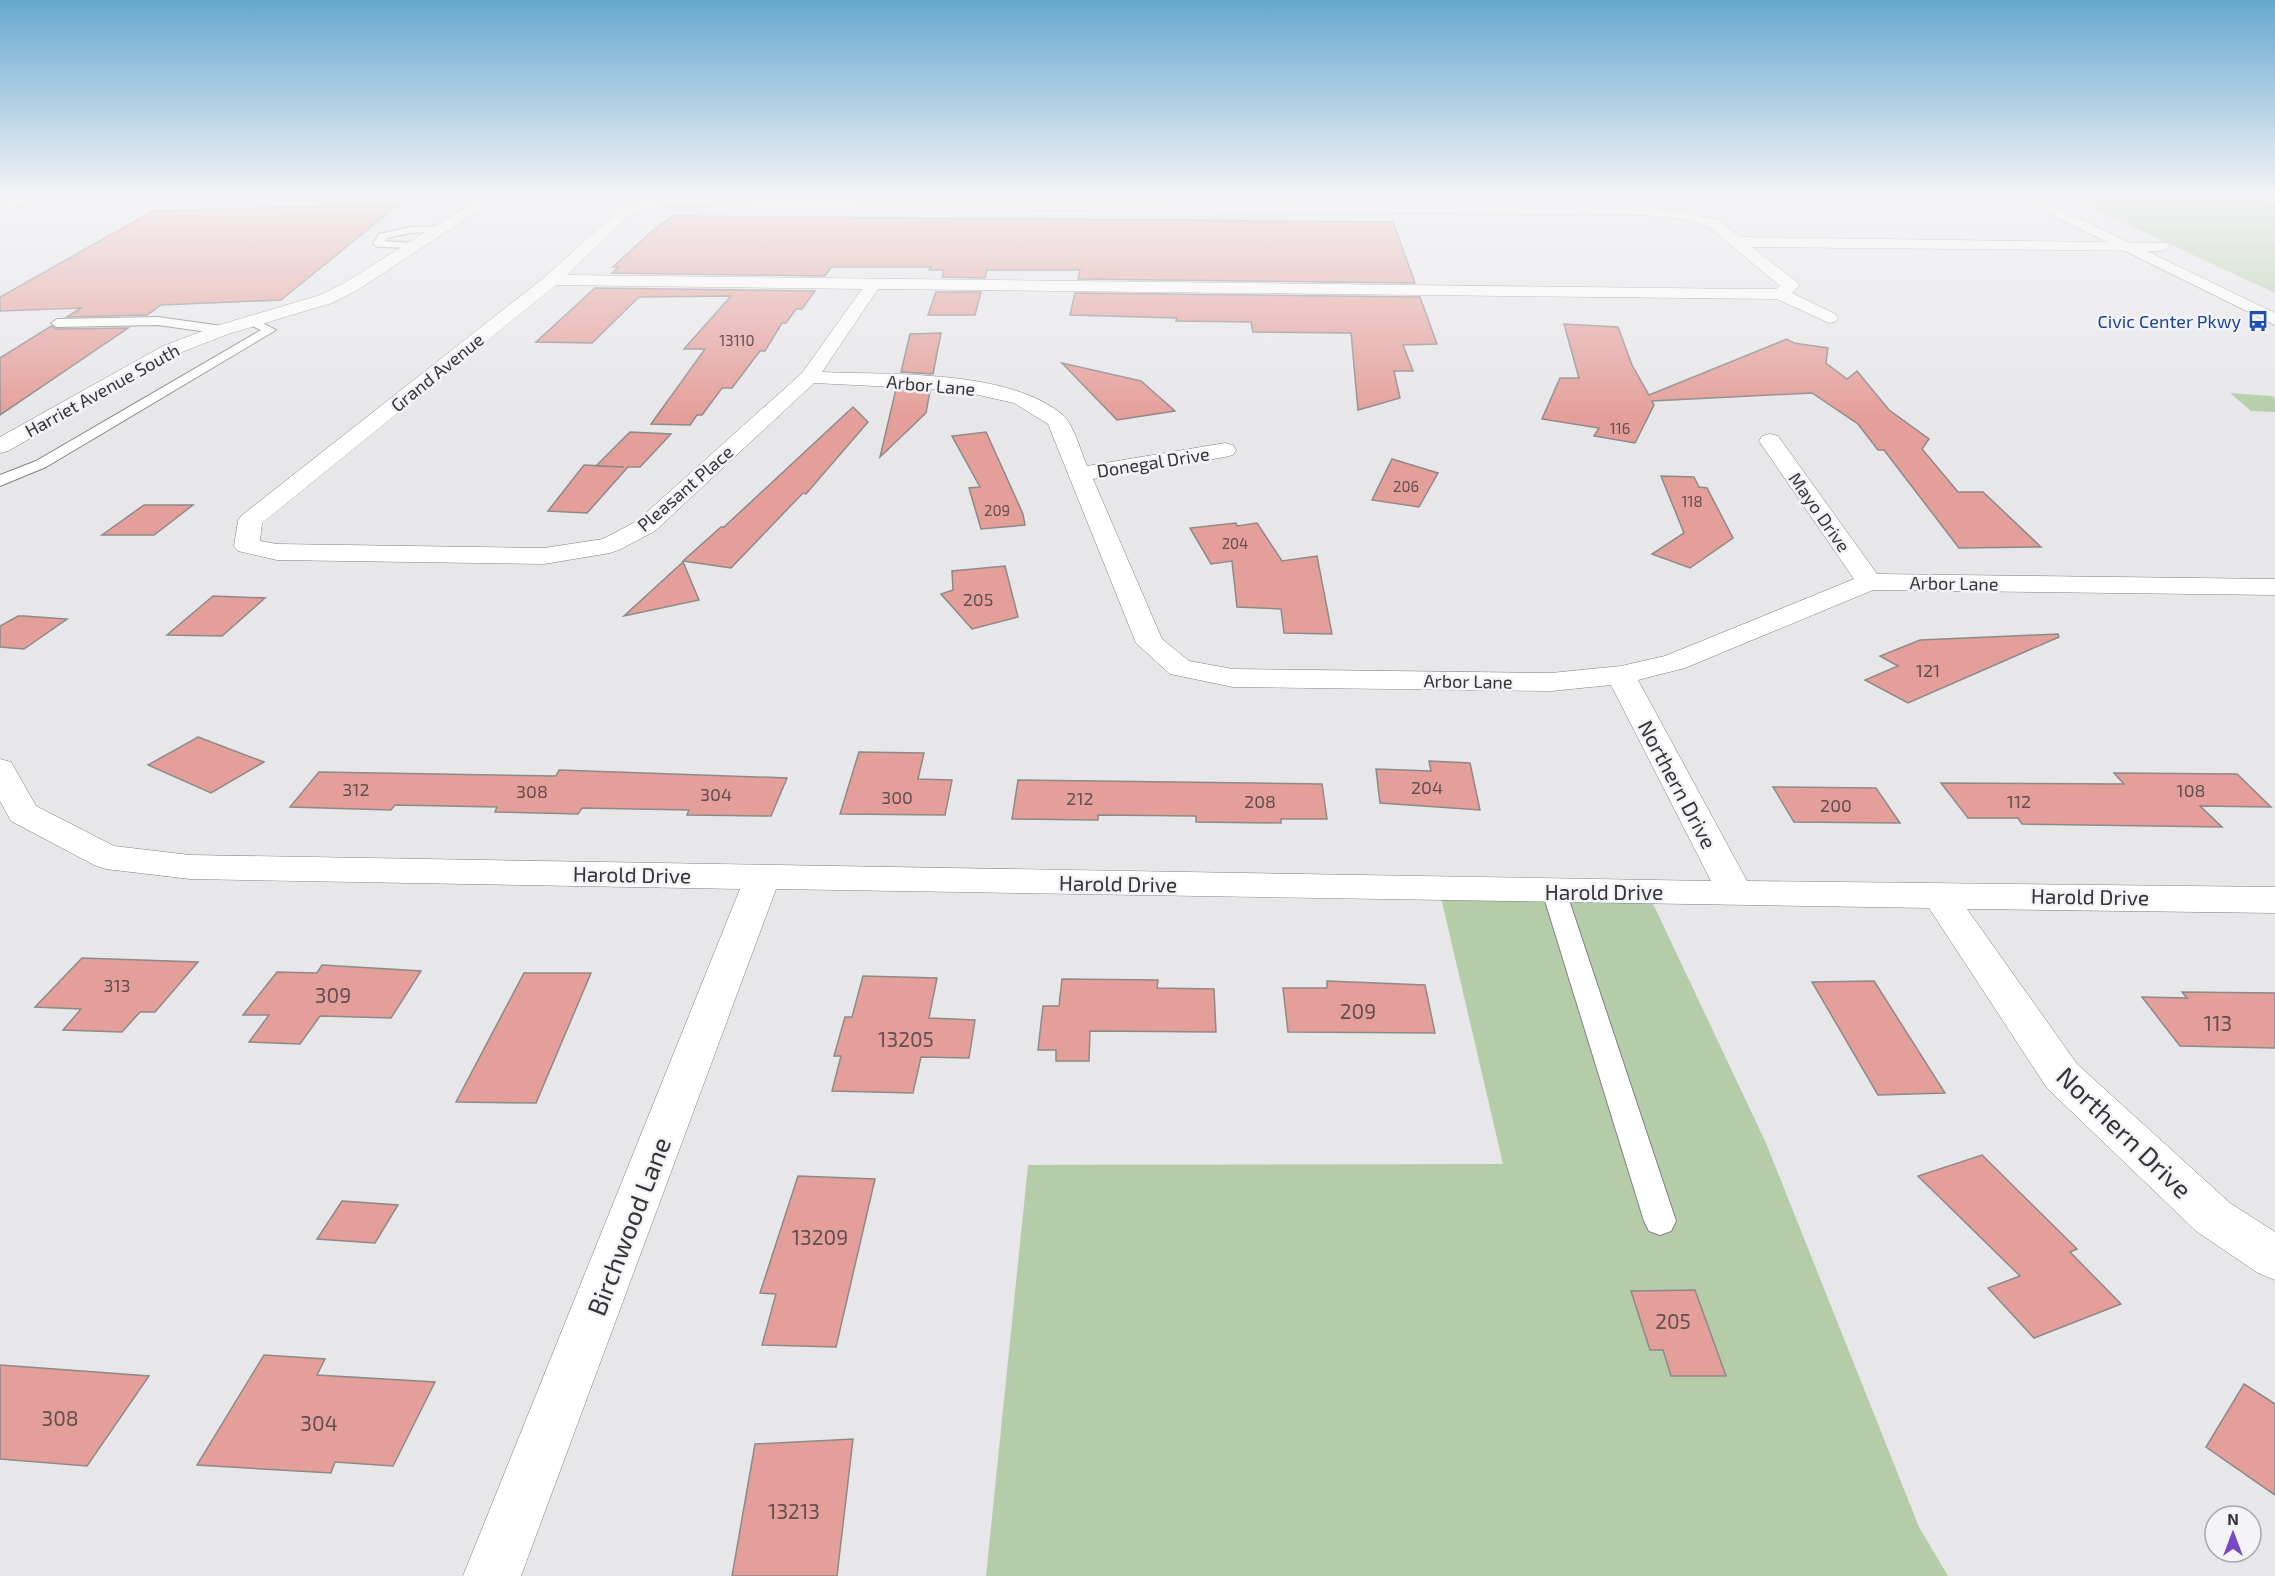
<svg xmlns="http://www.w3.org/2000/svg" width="2275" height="1576" font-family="'Exo 2',sans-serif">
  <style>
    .green { fill: #b4cda8 }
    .forest { fill: #97ba84 }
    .building { fill: #e59f9a; stroke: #8d8989; stroke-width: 1.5 }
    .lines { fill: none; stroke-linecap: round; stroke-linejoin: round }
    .lane-casing { stroke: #818184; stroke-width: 2 }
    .street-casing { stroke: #818184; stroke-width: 1 }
    .secondary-casing { stroke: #818184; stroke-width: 1 }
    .highway-casing { stroke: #818184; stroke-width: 1 }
    .lane { fill: #fff; fill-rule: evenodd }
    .street { fill: #fff; fill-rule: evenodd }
    .secondary { fill: #fff; fill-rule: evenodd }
    .highway { fill: #fff; fill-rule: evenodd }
    .labels { text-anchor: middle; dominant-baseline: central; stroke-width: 5; stroke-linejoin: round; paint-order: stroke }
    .far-number-label { font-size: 15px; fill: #61504f }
    .far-transit-label { font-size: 18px; fill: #164399; stroke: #f4f4f8; text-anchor: end }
    .far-street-label { font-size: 18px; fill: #353536; stroke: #f4f4f8 }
    .number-label { font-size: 18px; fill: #61504f }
    .street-label { font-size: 21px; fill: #353536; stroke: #f4f4f8 }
    .near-number-label { font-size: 21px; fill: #61504f }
    .near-street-label { font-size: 26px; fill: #353536; stroke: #f4f4f8 }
  </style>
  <rect width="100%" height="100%" fill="#e7e7ea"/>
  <g class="green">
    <path d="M2064,195H2275V293Z"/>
    <path d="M2230,393L2272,396L2275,398V412L2251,411Z"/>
    <path d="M1439,889L1647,891L1766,1143L1919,1527L1948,1576H986L1028,1165L1503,1164Z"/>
  </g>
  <path class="forest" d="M2230,195H2275V211Z"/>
  <g class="building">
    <path d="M399,204L281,300L161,305L147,315L67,317L81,308L0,311V297L153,211Z"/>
    <path d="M673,216L1393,222L1415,283L1078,279L1080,270H987L985,278L942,277L944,270H929L931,267H831L825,276L612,273L619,267H613L652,231Z"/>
    <path d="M595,288L815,291L802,309H796L786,323H782L765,351H760L732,388H722L702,415H697L690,425L651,424L705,349H684L731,296L639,297L592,343L536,342Z"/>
    <path d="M936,292H981L975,315H928Z"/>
    <path d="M1075,293L1420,297L1437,344L1403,345L1413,371H1394L1400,398L1358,410L1351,333L1253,332L1251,322L1176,321L1177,318L1070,315Z"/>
    <path d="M1564,324L1618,327L1632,365L1649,395L1787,339L1794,343L1828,348L1826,363L1847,379L1857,371L1889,410L1929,439L1922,449L1958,492H1983L2041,547L1959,548L1884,450H1878L1858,424L1812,393L1652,401L1654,405L1635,443L1594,436L1599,428L1542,419L1560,378H1579Z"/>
    <path d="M51,326L57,329L128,328L0,415V358Z"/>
    <path d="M941,333L933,374L901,372L910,334Z"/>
    <path d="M1062,363L1141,381L1175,411L1117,420Z"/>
    <path d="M896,389L930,391L926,413L880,457Z"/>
    <path d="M853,407L868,422L806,494L803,493L731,568L683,561L721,527H724Z"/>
    <path d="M630,432L671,434L640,467H628L587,513L548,511L584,465L624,467L596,466Z"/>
    <path d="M986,432L1023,514L1025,525L981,529L969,488L980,487L952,436Z"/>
    <path d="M1392,459L1438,473L1419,507L1372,500Z"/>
    <path d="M1661,476L1694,477L1699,487L1707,488L1733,538L1690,568L1652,554L1684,533Z"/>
    <path d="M144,505H193L154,535H102Z"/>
    <path d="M1236,523L1237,526L1257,523L1282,561L1317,556L1332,634L1284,633L1281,609L1237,607L1232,561L1211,564L1190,528Z"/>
    <path d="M683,562L699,600L624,616Z"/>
    <path d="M1005,566L1018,617L972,629L941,594L953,590L952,571Z"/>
    <path d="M213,596L265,598L222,636L167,635Z"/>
    <path d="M18,616H24L67,619L24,649L0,647V626Z"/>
    <path d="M2058,634L2059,637L1908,703L1865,680L1898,666L1880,656L1920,640Z"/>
    <path d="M198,737L264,762L211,793L148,765Z"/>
    <path d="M859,752L924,753L918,779L952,780L945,815L840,814Z"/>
    <path d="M1429,761L1470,763L1480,810L1380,803L1376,769L1431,771Z"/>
    <path d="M559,770L787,778L771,816L687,815L689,810L582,808L578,814L495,812L497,807L395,805L391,810L290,807L319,772L556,776Z"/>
    <path d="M2114,773L2237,774L2271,807L2200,806L2222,827L2022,824L2018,818H1968L1941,783L2124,784Z"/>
    <path d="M1018,780L1322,784L1327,819H1281V823L1196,822V816L1098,815V820L1012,819Z"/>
    <path d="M1773,787L1876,788L1900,823L1794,822Z"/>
    <path d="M82,958L198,962L155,1012H140L122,1032L63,1030L81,1009L35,1007Z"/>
    <path d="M322,965L421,971L391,1018L320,1016L300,1044L249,1042L269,1015H243L277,972L317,973Z"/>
    <path d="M524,973H591L536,1103L456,1102Z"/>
    <path d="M863,976L937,978L929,1018L975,1020L969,1058L921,1057L913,1093L832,1091L841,1056H834L845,1017H852Z"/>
    <path d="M1062,979L1158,980L1157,988L1214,989L1216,1032L1090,1031L1089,1061H1056V1050H1038L1043,1006H1059Z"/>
    <path d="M1327,981L1425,985L1435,1033L1288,1032L1283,988H1327Z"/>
    <path d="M1874,981L1945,1093L1878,1095L1812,982Z"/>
    <path d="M2182,992L2275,993V1048L2180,1046L2142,997L2187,998Z"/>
    <path d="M1982,1155L2077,1249L2070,1252L2121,1304L2034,1338L1988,1288L2020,1276L1918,1176Z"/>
    <path d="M798,1176L875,1179L836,1347L762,1345L776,1294L760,1293Z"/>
    <path d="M342,1201L398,1205L375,1243L317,1239Z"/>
    <path d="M1695,1290L1726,1376H1671L1663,1350H1650L1631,1291Z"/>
    <path d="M264,1355L325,1359L317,1375L435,1382L393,1466L335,1462L331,1473L197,1465Z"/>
    <path d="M0,1365L149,1376L87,1466L0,1459Z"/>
    <path d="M2244,1384L2275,1404V1495L2206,1447Z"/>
    <path d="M853,1439L837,1576H732L755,1444Z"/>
  </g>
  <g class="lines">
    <defs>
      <g id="lane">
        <path d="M443,226L447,227V231L410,233L387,238L385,241L414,243L418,244V248L378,247L373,244L379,234L410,227Z"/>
        <path d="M158,317L222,326L228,330L222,334L158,325L57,327L51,323L57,319Z"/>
        <path d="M251,317L276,330L46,467L0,486V475L36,461L261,330L247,324V318Z"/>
        <path d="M1554,883L1563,885L1566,891L1676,1221L1671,1231L1660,1235L1649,1231L1644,1221L1542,891L1545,885Z"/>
      </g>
      <g id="street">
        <path d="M485,195H502L356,291L332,303L228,334L177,354L8,451L0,453V437L163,346L216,326L320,295L344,283Z"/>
        <path d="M664,199L1647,207L1682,211L1718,220L1740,237L2167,243L2170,246L2162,251L1752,247L1797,282L1799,286L1792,293L1835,314L1838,318L1835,322L1829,323L1777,299L878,289L822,372C891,375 1010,369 1064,416C1073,424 1082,454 1087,466L1225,443L1233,445L1236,450L1233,455L1225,457L1093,479L1162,639L1189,661L1233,669L1551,673L1621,666L1665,656L1854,579L1759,441L1762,436L1770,434L1778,436L1877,574L2275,579V595L1873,590L1685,668L1638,680L1747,881L2275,887V913L1967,909L2077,1064L2230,1203L2275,1232V1280L2258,1273L2196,1231L2047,1088L1929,908L776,889L521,1576H463L740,889L190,879L106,869L94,865L11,821L0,801V759L11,762L36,806L114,846L190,855L1711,881L1611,685L1551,691L1233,687L1170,674L1136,643L1048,424L1014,403L956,390L814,383L655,531L619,550L610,553L544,564L277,560L238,551L234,546L238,521L241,516L546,276L623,206L640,201ZM664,207L1647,215L1682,219L1708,226L1780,286L1776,289H1747L567,275L633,212ZM556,285L862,289L802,373L637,521L603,539L544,548L277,544L260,541L262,523Z"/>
      </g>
      <path id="secondary" d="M2012,195H2031L2275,313V325Z"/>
      <path id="highway" d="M30,195H56L54,198L0,211V203Z"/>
    </defs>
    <use href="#lane" class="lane-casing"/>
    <use href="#street" class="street-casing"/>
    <use href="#secondary" class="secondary-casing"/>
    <use href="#highway" class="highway-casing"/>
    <use href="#lane" class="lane"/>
    <use href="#street" class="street"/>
    <use href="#secondary" class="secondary"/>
    <use href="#highway" class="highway"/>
  </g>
  <linearGradient id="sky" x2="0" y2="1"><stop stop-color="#67a8d0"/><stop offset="0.47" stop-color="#f4f4f6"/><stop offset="1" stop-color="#f4f4f6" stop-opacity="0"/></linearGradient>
  <rect width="2275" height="416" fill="url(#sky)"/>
  <defs>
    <symbol id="bus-bare" viewBox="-9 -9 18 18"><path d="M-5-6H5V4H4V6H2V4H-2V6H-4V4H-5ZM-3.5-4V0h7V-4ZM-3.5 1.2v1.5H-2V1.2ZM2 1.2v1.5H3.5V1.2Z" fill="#1a4fb4" stroke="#f4f4f8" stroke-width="2.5" paint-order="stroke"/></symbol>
  </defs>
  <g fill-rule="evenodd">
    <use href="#bus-bare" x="2243" y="306" width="30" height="30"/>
  </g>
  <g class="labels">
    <g class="far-number-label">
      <text x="737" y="340">13110</text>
      <text x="1620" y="428">116</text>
      <text x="1406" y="486">206</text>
      <text x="1692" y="501">118</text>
      <text x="997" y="510">209</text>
      <text x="1235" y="543">204</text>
    </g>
    <g class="far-transit-label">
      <text x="2241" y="321">Civic Center Pkwy</text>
    </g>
    <g class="far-street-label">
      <text transform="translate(437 372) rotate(-39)">Grand Avenue</text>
      <text transform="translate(931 385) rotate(5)">Arbor Lane</text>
      <text transform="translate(102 390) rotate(-29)">Harriet Avenue South</text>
      <text transform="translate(1153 462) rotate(-9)">Donegal Drive</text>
      <text transform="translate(685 488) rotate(-41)">Pleasant Place</text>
      <text transform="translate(1820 512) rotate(55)">Mayo Drive</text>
      <text transform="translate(1954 583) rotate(1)">Arbor Lane</text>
      <text transform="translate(1468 681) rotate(1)">Arbor Lane</text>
    </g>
    <g class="number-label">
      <text x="978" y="599">205</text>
      <text x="1928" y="670">121</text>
      <text x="1427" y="787">204</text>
      <text x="356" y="789">312</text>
      <text x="2191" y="790">108</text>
      <text x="532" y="791">308</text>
      <text x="716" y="794">304</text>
      <text x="897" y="797">300</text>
      <text x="1080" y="798">212</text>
      <text x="1260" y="801">208</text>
      <text x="2019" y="801">112</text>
      <text x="1836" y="805">200</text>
      <text x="117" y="985">313</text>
    </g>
    <g class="street-label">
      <text transform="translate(1678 784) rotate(62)">Northern Drive</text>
      <text transform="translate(632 874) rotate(1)">Harold Drive</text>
      <text transform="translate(1118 883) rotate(1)">Harold Drive</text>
      <text x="1604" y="891">Harold Drive</text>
      <text transform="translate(2090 896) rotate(1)">Harold Drive</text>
    </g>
    <g class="near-number-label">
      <text x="333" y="994">309</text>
      <text x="1358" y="1010">209</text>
      <text x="2218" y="1022">113</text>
      <text x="906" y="1038">13205</text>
      <text x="820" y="1236">13209</text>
      <text x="1673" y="1320">205</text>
      <text x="60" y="1417">308</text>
      <text x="319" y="1422">304</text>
      <text x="794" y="1510">13213</text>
    </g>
    <g class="near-street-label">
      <text transform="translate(2125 1132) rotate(44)">Northern Drive</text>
      <text transform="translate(628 1226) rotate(-69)">Birchwood Lane</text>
    </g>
  </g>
  <g transform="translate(2233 1534)"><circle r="28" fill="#f4f4f8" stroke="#a8a8aa" stroke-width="1.5"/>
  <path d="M0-4.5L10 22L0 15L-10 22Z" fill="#774ac2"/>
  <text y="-9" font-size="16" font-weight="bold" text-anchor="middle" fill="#353536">N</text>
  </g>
</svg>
